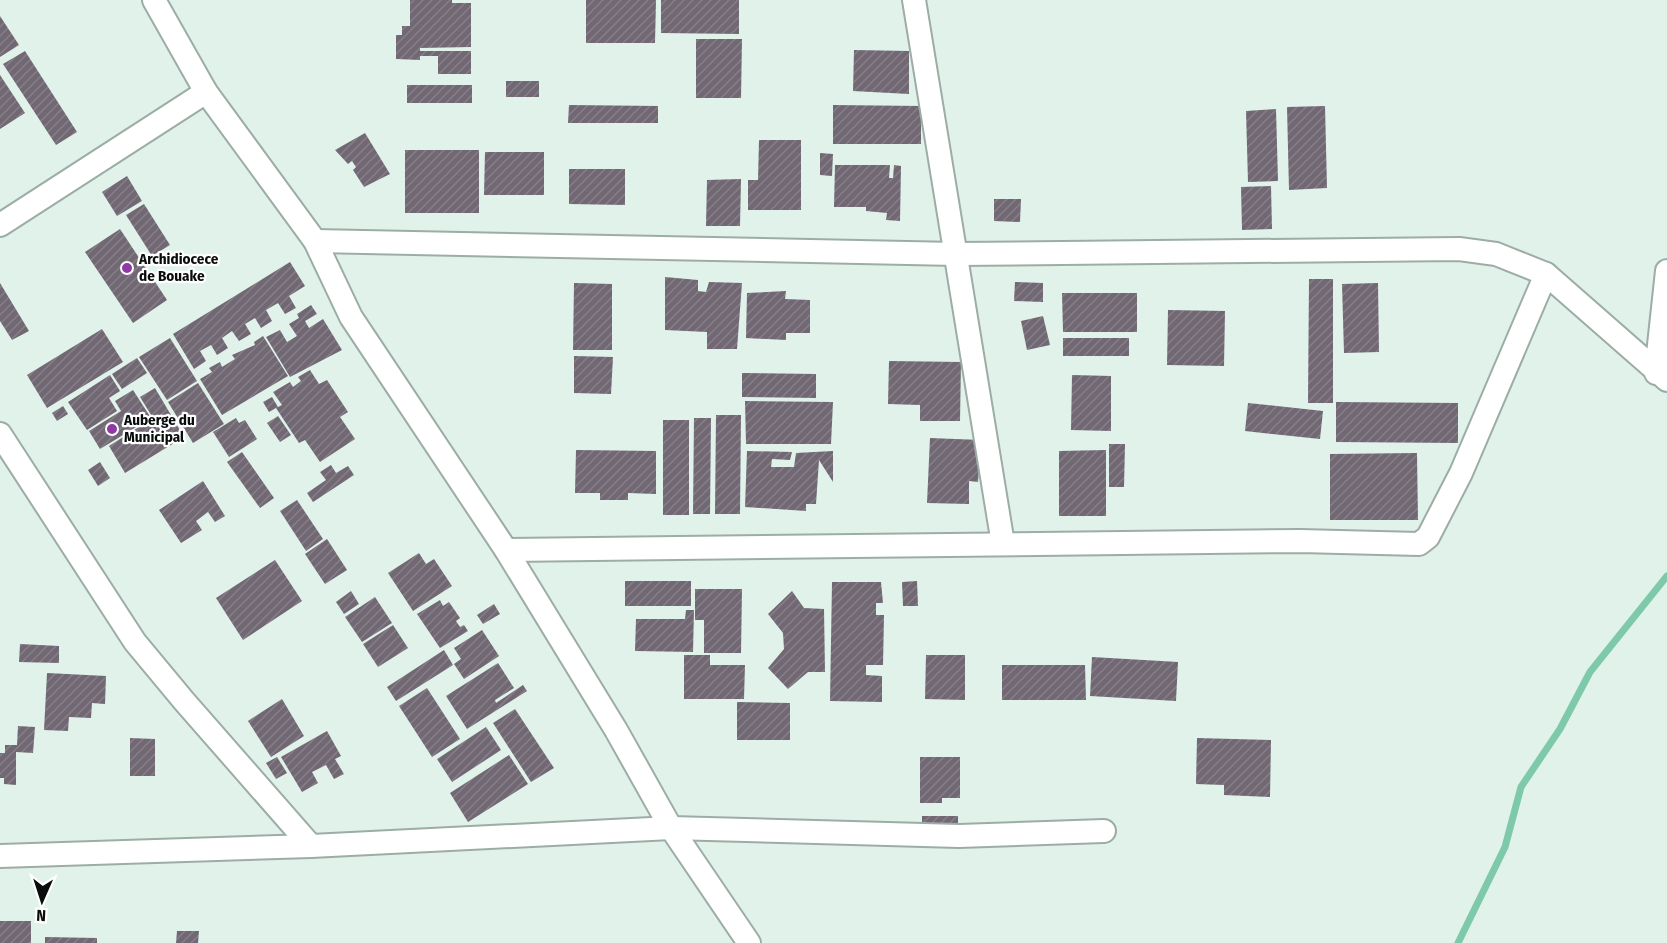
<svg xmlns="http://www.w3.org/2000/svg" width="1667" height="943" font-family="'Fira Sans Condensed',sans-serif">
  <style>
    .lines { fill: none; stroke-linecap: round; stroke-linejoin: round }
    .stream { stroke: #7fc9ab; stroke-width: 7 }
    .building { fill: url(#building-hatch) }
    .minor-casing { stroke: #9cada5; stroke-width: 26 }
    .minor { stroke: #fff; stroke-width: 22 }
    .poi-dot { fill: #9039a5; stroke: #fff; stroke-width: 2 }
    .labels { text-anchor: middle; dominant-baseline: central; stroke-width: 4.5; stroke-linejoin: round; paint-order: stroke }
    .poi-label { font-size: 15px; font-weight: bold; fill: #080d0b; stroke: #fff; text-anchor: start }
  </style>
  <defs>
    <pattern id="building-hatch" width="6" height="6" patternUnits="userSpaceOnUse" patternTransform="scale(1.5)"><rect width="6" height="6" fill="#716874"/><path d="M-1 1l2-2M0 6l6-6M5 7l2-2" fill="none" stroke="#857f88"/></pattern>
  </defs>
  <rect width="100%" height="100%" fill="#e0f2e9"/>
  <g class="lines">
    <path class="stream" d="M1458,943L1505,847L1521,787L1560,729L1590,672L1667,576"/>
  </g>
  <g class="building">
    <path d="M410,0H452V3H471V47L420,48V51H471V74H438V56H420V60L396,59V35H402V26H410Z"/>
    <path d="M586,0H656L655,43H586Z"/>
    <path d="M661,0H739V34L661,33Z"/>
    <path d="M0,16L19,45L0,57Z"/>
    <path d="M696,39H742L741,98H696Z"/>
    <path d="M854,50L909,51V94L853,91Z"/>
    <path d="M25,51L77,132L56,145L3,64Z"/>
    <path d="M0,75L25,113L0,129Z"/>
    <rect x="506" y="81" width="33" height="16"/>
    <rect x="407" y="85" width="65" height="18"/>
    <path d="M569,105L658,106V123H568Z"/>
    <path d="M833,105L921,106V144H833Z"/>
    <path d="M1325,106L1327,188L1289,190L1287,107Z"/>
    <path d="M1276,109L1278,181L1248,182L1246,111Z"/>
    <path d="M365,133L390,174L364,187L353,170L356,167L352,161L348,164L335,150Z"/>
    <path d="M759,140H801V210H748V180H758Z"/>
    <rect x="405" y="150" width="74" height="63"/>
    <path d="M485,152H544V195H484Z"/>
    <path d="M820,153L833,154L832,176L820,175Z"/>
    <path d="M835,165H890L889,178H893L894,165L901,166L900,221L886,220L887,213L866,211V207H834Z"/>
    <path d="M569,169H625V205L569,204Z"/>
    <path d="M127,176L142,201L117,216L102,192Z"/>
    <path d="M741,179L740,226H706L707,180Z"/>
    <path d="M1271,186L1272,229L1242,230L1241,187Z"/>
    <path d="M994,199H1021L1020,222L994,221Z"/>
    <path d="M144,204L170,245L152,256L126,215Z"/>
    <path d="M120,229L167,300L133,323L85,252Z"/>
    <path d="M290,262L305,286L289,296L296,308L285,314L278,303L266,310L272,321L261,328L255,318L245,324L251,334L239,341L232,331L222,338L228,348L217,355L211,345L200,351L206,361L194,369L173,334Z"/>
    <path d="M665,277L698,280V291L706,292L709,282L742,283L737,349H707V332L665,330Z"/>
    <path d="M1309,279H1333V403H1308Z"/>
    <path d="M1015,282L1043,283V302L1014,301Z"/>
    <path d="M0,283L29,331L12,340L0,321Z"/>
    <path d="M574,283L612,284V350H573Z"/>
    <path d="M1378,283L1379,352L1344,353L1342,284Z"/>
    <path d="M786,291L785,299L810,300V333H786V340L746,338L747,293Z"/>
    <path d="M1062,293H1137V332H1063Z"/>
    <path d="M311,305L317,314L305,321L309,328L323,319L342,350L290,377L266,337L280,330L287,342L297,336L289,324L299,318L297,314Z"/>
    <path d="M1168,310L1225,311L1224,366L1167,365Z"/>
    <path d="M1043,316L1050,345L1027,350L1021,321Z"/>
    <path d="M102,329L123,362L47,408L27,375Z"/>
    <path d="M263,336L288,376L222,415L200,379L212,372L209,368L220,362L222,367L235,359L232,355L255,345L254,342Z"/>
    <path d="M170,338L197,381L167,400L139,357Z"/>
    <rect x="1063" y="338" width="66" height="18"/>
    <path d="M574,356L613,357L611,394L574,393Z"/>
    <path d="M137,358L147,373L122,389L112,374Z"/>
    <path d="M889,361L961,362L960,421H920V405L888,404Z"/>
    <path d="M310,370L319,384L327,380L348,412L340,417L355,439L320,462L305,440L299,443L276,408L269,412L263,402L272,397L278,407L282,405L273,392L290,382L293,387L301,381L298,377Z"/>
    <path d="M742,373L816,374V398L742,397Z"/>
    <path d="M110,375L120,391L109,398L117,411L87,430L68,402Z"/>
    <path d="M1072,375L1111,376V431L1071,430Z"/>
    <path d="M198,383L224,424L193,443L168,402Z"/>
    <path d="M155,388L184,437L125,473L109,446L153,418L140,397Z"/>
    <path d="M133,390L151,418L100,449L89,431L121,411L115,401Z"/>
    <path d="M745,401L833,402L831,444H746Z"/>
    <path d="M1336,402L1458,403V443L1336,442Z"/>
    <path d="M1248,403L1323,411L1320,439L1245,431Z"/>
    <path d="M63,406L68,414L57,421L52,413Z"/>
    <path d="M716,415H741L740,514H715Z"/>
    <path d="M278,416L291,435L280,442L267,423Z"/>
    <path d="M236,418L239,423L245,420L257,439L229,457L213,432Z"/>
    <path d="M694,418H711L710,514H693Z"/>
    <rect x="663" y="420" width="26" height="95"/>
    <path d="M930,438L981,440L978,482L969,481V504L927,503Z"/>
    <path d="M1109,444H1125L1124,487H1109Z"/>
    <path d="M576,450L656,451V494L628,493V500H600V493H575Z"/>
    <path d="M1106,450V516H1059V451Z"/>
    <path d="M747,451L792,452L790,460L772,459L771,467H794L796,453L833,451V482L819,460L816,504H806V511L745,507Z"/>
    <path d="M242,452L274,498L260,508L227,462Z"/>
    <path d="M1417,453L1418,520H1330V454Z"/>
    <path d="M100,462L110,478L98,486L88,470Z"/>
    <path d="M331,465L336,473L348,466L354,475L313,502L307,493L326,480L320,472Z"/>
    <path d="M203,481L225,516L215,522L208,512L196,521L202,530L181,543L159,510Z"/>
    <path d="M297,500L323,539L306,551L280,511Z"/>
    <path d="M327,539L347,570L325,584L305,554Z"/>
    <path d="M419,553L426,564L434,559L452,586L413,611L388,573Z"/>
    <path d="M275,560L302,601L243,640L216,598Z"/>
    <rect x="625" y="581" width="66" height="25"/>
    <path d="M917,581L918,606H903L902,582Z"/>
    <path d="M832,582H881L883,603H876V615H884L883,665H866V675L882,676V702L830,701Z"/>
    <path d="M695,589H742L741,653H704V620H695Z"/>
    <path d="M351,591L359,604L344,614L336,602Z"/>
    <path d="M792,591L804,608L824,609L825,672H808L788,689L768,668L784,649L783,633L768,614Z"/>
    <path d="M375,597L392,623L362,642L345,617Z"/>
    <path d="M440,600L443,606L449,602L460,618L456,621L460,627L464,625L468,631L440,648L417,614Z"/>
    <path d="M494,604L500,614L483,624L477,615Z"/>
    <path d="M686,610H694L693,652L635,651L636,619H685Z"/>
    <path d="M393,625L408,648L378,667L363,644Z"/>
    <path d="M482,630L499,656L464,679L454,664L461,659L454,648Z"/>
    <path d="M20,644L59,646V663L19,662Z"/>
    <path d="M444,650L453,665L396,701L387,687Z"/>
    <path d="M684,655H710V665H745L744,699H684Z"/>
    <path d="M926,655H965V700L925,699Z"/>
    <path d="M1092,657L1178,662L1176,701L1090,696Z"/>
    <path d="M498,663L514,688L495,700L496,703L523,685L527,691L467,729L446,696Z"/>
    <path d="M1002,665H1085L1086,700H1002Z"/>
    <path d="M47,673L106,676L105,704L92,703L91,718L69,717L68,731L44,730Z"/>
    <path d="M427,688L460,739L432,757L399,706Z"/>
    <path d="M282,699L304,736L271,757L248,721Z"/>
    <path d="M737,702L790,703V740H737Z"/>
    <path d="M515,709L554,768L531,782L493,723Z"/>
    <path d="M18,726L35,727L33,753L16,752V785L4,784V778H0V753H5V745H17Z"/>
    <path d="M486,727L501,750L452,782L437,759Z"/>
    <path d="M327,731L341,756L335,759L344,774L334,779L326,765L312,772L318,783L302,792L281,757Z"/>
    <path d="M130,738L155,739V776H130Z"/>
    <path d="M1197,738L1271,740L1270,797L1224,795V785L1196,784Z"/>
    <path d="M509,755L528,784L468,822L450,793Z"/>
    <path d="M277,757L287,773L276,779L266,763Z"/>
    <path d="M920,757H960V798H942V803H920Z"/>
    <rect x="922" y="816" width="36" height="11"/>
    <rect x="0" y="921" width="31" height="22"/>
    <path d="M177,931H199L198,943H176Z"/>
    <path d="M45,937L97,938V943H45Z"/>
  </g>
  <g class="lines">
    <defs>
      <g id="minor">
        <path d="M154,0L206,92L315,241L351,317L506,550L616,730L671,828L749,943"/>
        <path d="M914,0L1003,544"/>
        <path d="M0,225L206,92"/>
        <path d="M315,241L956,254L1459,249L1496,254L1546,274L1667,380"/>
        <path d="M1656,373L1667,271"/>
        <path d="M0,434L135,642L184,701L311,846"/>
        <path d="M506,550L1300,541L1419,544L1428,537L1461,473L1546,274"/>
        <path d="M0,856L311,846L671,828L959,836L1104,831"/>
      </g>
    </defs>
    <use href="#minor" class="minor-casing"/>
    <use href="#minor" class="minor"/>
  </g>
  <g class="poi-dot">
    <circle cx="127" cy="268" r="6"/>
    <circle cx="112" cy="429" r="6"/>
  </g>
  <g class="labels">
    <g class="poi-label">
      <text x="139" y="259">Archidiocece<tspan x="139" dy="17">de Bouake</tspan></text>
      <text x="124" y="420">Auberge du<tspan x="124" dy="17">Municipal</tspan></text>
    </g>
  </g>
  <g transform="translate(42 901) rotate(183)" stroke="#ffffff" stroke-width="4.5" paint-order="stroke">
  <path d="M0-4.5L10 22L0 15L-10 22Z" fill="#080d0b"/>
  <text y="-9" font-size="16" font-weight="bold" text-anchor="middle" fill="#080d0b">N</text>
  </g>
</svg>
